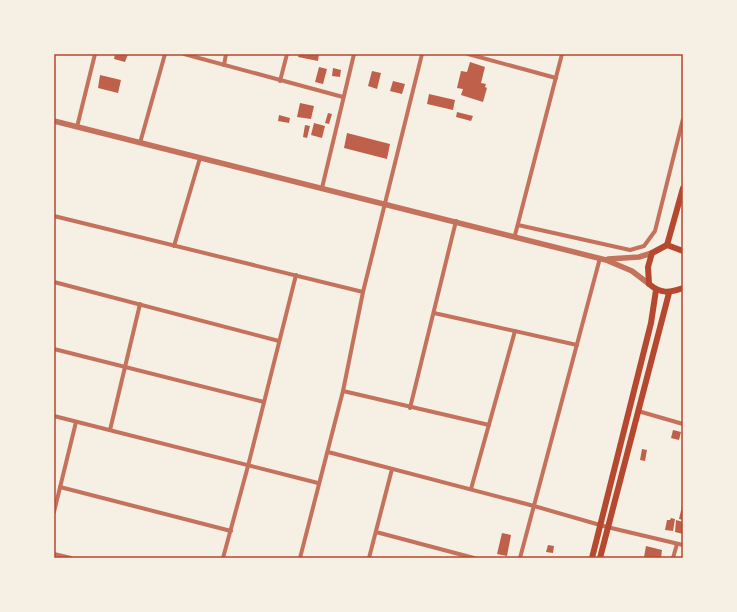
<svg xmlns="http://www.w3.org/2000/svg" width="737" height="612" font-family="'Fira Sans',sans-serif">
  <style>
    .building { fill: #bf614a }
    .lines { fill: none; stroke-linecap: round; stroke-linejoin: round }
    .minor { stroke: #c5725c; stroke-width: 4 }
    .tertiary { stroke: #c5725c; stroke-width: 5.5 }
    .secondary { stroke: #b5482f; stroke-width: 6 }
    .neatline { fill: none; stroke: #b5482f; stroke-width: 1.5 }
  </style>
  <rect width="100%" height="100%" fill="#f6efe4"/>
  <g class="building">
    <path d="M115,54H128L125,62L114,59Z"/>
    <path d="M299,54H319L318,61L298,57Z"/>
    <path d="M470,62L485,67L481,83L486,84L485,87L487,88L483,102L461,95L463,89L457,88L461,71L467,72Z"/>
    <path d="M319,67L327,69L323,84L315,82Z"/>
    <path d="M333,68L341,70L340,77L332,76Z"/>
    <path d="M372,71L381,73L377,89L368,86Z"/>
    <path d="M100,75L121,80L118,93L98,88Z"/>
    <path d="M393,81L405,84L402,94L390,91Z"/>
    <path d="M429,94L455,100L453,110L427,104Z"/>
    <path d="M300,103L314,106L311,119L297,117Z"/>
    <path d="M457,112L473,116L471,121L456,117Z"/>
    <path d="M328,113L332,114L329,124L325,123Z"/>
    <path d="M279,115L290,118L289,123L278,121Z"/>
    <path d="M314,123L325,126L322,138L311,135Z"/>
    <path d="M305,125L310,126L307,138L303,137Z"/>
    <path d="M347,133L390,144L387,159L344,148Z"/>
    <path d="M673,430L681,432L679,440L671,438Z"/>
    <path d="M642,449L647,450L645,461L640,460Z"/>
    <path d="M683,502V520L679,519Z"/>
    <path d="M671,518L675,519L673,531L665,530L667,520H670Z"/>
    <path d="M676,520L683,522V534L675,532Z"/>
    <path d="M502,533L511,535L507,556L497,554Z"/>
    <path d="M548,545L554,546L553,553L546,552Z"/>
    <path d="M646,546L662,550L661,558L644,557Z"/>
  </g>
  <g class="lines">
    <g class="minor">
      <path d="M184,54L343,97"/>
      <path d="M468,54L556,78"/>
      <path d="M224,65L226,54"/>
      <path d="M280,81L287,54"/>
      <path d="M77,127L95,54"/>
      <path d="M140,143L165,54"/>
      <path d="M322,188L354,54"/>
      <path d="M54,216L363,292"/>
      <path d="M518,225L630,250L644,246L655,231L683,119"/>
      <path d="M515,235L562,54"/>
      <path d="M174,246L200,158"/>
      <path d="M54,282L279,341"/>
      <path d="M434,313L577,345"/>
      <path d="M54,349L264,402"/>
      <path d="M343,391L489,425"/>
      <path d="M410,408L456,221"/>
      <path d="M638,411L683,424"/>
      <path d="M54,416L318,483"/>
      <path d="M110,430L140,304"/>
      <path d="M328,452L534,506L607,527L683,545"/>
      <path d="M60,487L231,531"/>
      <path d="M471,489L515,331"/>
      <path d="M54,512L76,422"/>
      <path d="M376,532L474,558"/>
      <path d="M54,554L71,558"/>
      <path d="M223,558L248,466L296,275"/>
      <path d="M300,558L343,391L363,292L422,54"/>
      <path d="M369,558L392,469"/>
      <path d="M520,558L600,258"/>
      <path d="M673,558L677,544"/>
    </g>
    <g class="tertiary">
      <path d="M54,121L606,260L632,271L649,284"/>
      <path d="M608,259L639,257L652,253"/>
    </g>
    <g class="secondary">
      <path d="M667,245L683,188"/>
      <path d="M683,251L667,245L652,253L648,267L649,284C661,294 669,293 683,288"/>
      <path d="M592,558L651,323L656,290"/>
      <path d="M600,558L669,293"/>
    </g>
  </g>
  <rect width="737" height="612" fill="none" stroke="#f6efe4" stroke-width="110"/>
  <rect x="55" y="55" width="627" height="502" class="neatline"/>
</svg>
